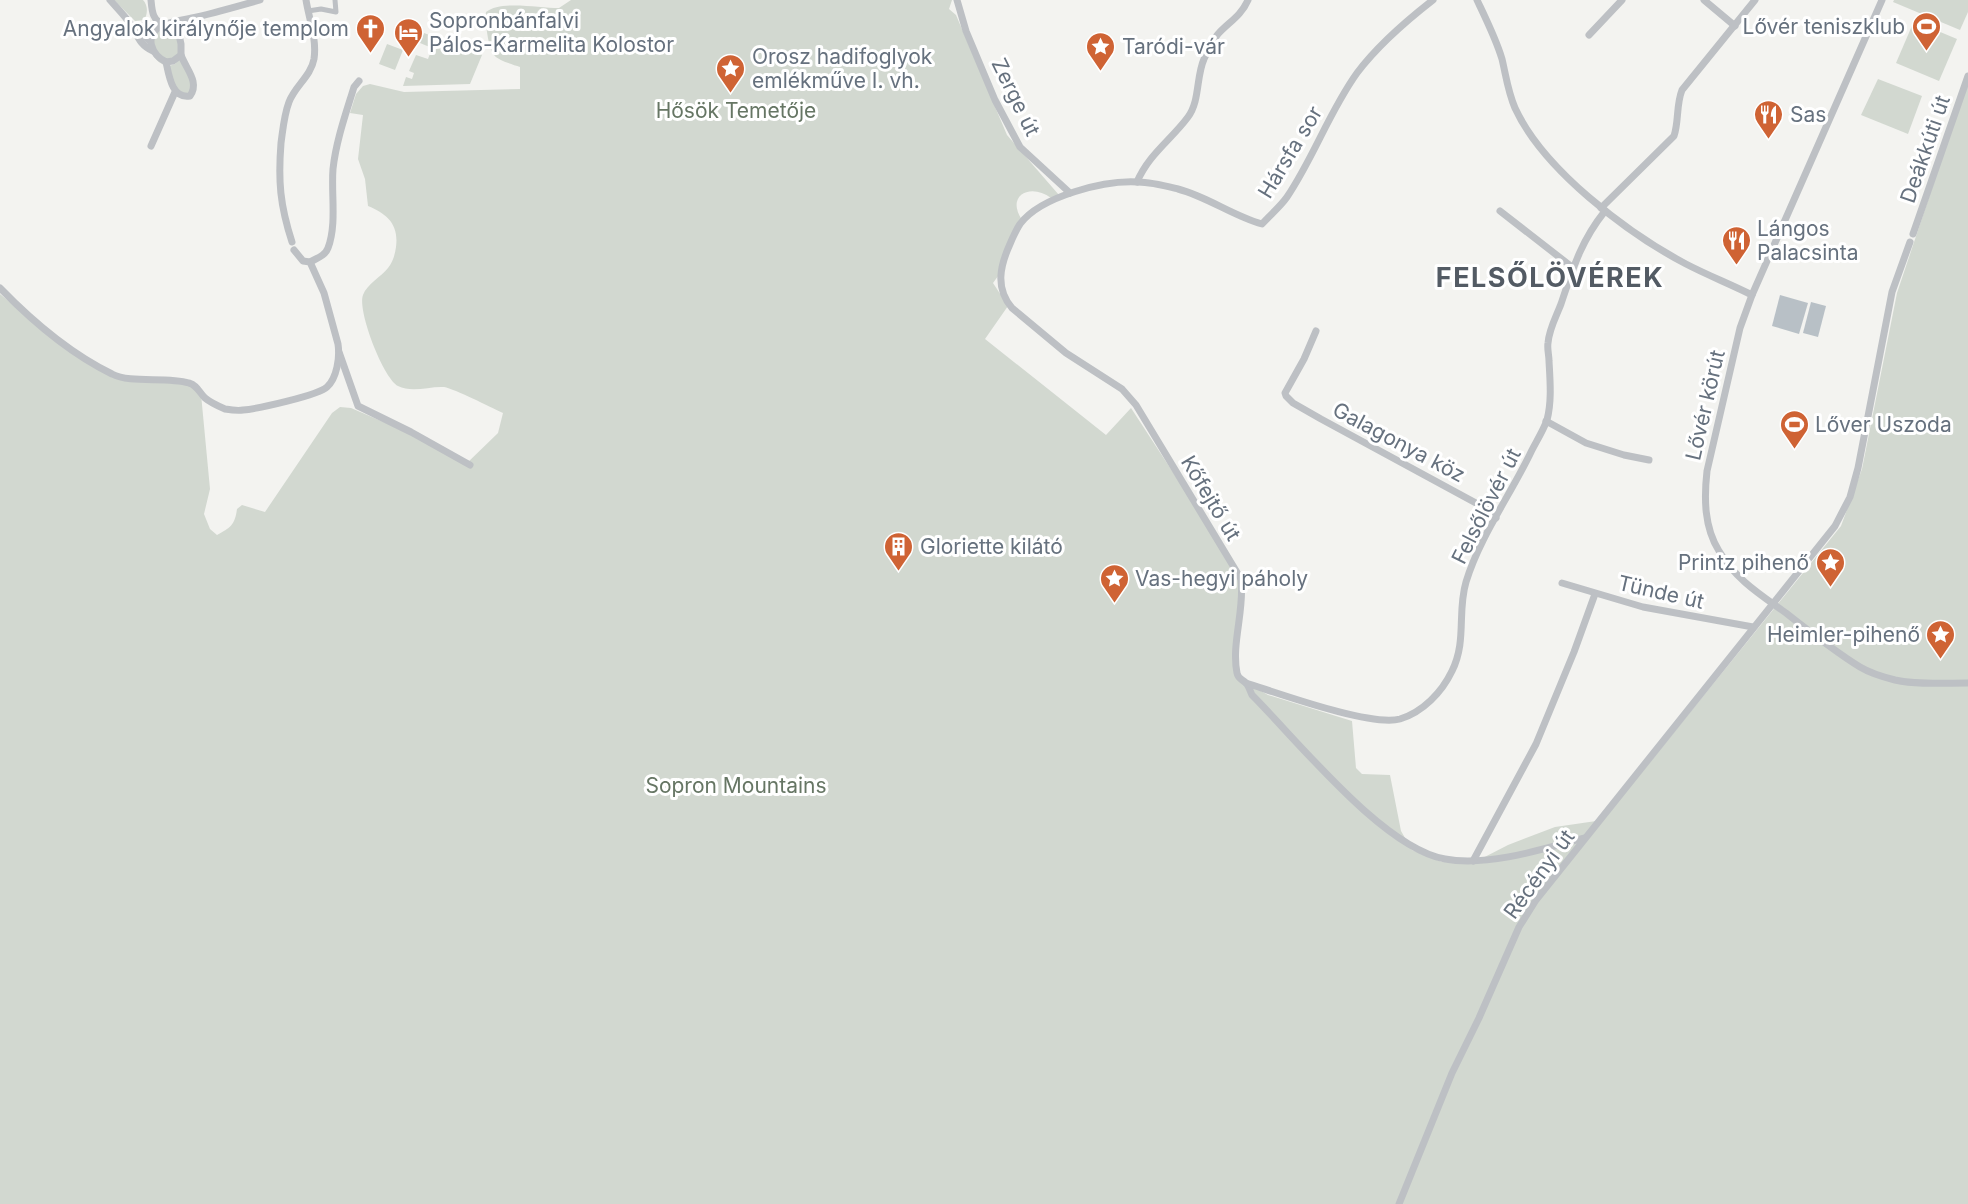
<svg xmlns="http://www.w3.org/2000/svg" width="1968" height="1204" font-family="Inter,sans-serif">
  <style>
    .green { fill: #d2d8d0 }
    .water { fill: #b8c0c6 }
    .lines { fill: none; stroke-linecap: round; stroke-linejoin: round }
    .pedestrian { stroke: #bdc0c4; stroke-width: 5 }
    .minor { stroke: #bdc0c4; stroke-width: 7 }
    .labels { text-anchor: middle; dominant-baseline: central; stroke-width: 6; stroke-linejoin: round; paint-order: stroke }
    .poi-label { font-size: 21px; fill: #66717e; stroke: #fff; text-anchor: start }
    .street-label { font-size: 21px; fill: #66717e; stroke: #fff }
    .park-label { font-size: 21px; fill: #667664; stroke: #fff }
    .district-label { font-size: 27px; font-weight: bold; letter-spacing: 1.5px; fill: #535b64; stroke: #fff }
  </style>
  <rect width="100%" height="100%" fill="#f3f3f0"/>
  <g class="green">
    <path d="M114,0H143C148,5 148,14 144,20L135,21Z"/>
    <path d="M571,0H952L949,9L956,15L1007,135L1059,195L1051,198C1032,183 1005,194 1022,220L1001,272L993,283L1008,306L985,339L1106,435L1131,408L1238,572L1243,594L1238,635L1239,678L1268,695L1352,721L1356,768L1362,774L1390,775L1401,831L1412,850L1442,862L1473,863L1508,845L1555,827L1603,820L1841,526L1862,469L1897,293L1968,81V1204H0V294L68,350L119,377L194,384L201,394L210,489L204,514L210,529L217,535C230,528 235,525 237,509L242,505L265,512L332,413L340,407L351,408L409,433L465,465L498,433L503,413C490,407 455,389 444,387C430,386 412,393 398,386C383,378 357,310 363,295C367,284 381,277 388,268C393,262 395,254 396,247C399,224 387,214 368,206L365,179L358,159L363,115L350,113L356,94L363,86L370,84L404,92L520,89V67C512,64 499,61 494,55C488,48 485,21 486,12C501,0 538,8 559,8Z"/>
    <path d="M1894,0H1968V12L1960,30L1893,2Z"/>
    <path d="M1914,21L1957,39L1939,81L1896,63Z"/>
    <path d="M174,26L177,32L179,57L166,66C155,61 152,56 150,44C156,33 160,27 174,26Z"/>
    <path d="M424,33L482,55L470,84L403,86L406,77L412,79L414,73L409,71L416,55L428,59L432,48L420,43Z"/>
    <path d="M387,44L403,50L395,70L379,64Z"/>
    <path d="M180,58L192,82L189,99C172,99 171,81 166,67L175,64Z"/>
    <path d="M1878,79L1922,96L1908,134L1861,115Z"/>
  </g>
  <g class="water">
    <path d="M1780,295L1808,303L1799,334L1772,326Z"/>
    <path d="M1811,302L1826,306L1818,337L1803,333Z"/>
  </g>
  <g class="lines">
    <path class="pedestrian" d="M308,11L321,9L336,12L335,0"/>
    <g class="minor">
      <path d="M110,0C117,8 126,17 132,26C138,37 140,45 153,51"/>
      <path d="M151,0C152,10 152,21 164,24"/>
      <path d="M957,0L966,31L995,100L1020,147L1070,193"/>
      <path d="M1433,0C1406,21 1378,45 1357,73C1329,112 1314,157 1287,197C1280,207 1270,215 1262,224C1233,216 1208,197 1178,189C1166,186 1151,182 1138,182C1105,180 1041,196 1020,224C1016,230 1013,237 1010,244C1000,266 995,288 1012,308L1066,353L1122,389L1136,405L1241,579C1245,609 1231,644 1237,673C1238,679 1242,679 1246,683C1249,686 1250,691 1252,695C1298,741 1383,848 1445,859C1487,867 1544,849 1584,838"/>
      <path d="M1477,0C1486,19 1496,39 1502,59C1506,76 1508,92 1515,108C1543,169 1627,233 1686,264C1707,275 1730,284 1752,295"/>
      <path d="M1704,0L1735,26"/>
      <path d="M1882,0L1752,295L1740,328L1707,471C1704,498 1704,527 1719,551C1735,579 1761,595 1786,613C1810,632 1834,651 1860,667C1870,673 1883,677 1895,680C1918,685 1944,683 1968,683"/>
      <path d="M176,21L181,44V55L173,61L166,62C152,55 143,36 161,26C172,21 185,20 197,17C218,12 239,6 260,0"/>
      <path d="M132,26L161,25"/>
      <path d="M134,28L150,41"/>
      <path d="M1589,35L1622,0"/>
      <path d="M166,62C169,76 172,99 190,96C200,82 186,69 181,55"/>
      <path d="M151,146L175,92"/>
      <path d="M1137,182C1149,154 1171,140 1188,117C1200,101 1196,77 1204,59C1208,51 1212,41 1218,34C1229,22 1241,16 1248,0"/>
      <path d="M1601,208L1674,136C1679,121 1676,105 1682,90L1755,0"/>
      <path d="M1500,211L1572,267"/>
      <path d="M1913,234L1968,76"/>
      <path d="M292,242C280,205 278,181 281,143C283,129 284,115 289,102C295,86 311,76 314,59C317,39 309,19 306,0"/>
      <path d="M310,262C317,258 325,256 328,248C337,224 331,194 333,169C336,141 346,113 354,87L359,81"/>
      <path d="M0,288C33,322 69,353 112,374C131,384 166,376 189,383C197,385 199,392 205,398C211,403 218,406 225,409C231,410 238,411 243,410C257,409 319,395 327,387C337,378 340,357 338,344L324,293L310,262L303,261L294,250"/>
      <path d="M1316,331L1304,359L1285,393L1286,396L1293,403L1321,419L1487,509L1496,518"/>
      <path d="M339,352L358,406L411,432L470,465"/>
      <path d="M1546,421L1586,443L1624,455L1649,460"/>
      <path d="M1562,583L1643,607L1753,627"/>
      <path d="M1246,683C1278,693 1371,727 1400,719C1423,712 1442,692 1452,671C1467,641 1457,612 1466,582C1480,536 1510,496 1531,452C1536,442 1543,431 1547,420C1552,401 1550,380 1549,361C1549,355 1547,349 1548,343C1549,329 1556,317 1561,304C1573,268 1581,241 1605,211"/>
      <path d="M1473,861L1536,744L1574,652L1595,594"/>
      <path d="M1399,1204L1452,1073L1479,1018L1519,927L1536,900L1835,526L1850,497L1858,468L1892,292L1910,242"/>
    </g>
  </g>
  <defs>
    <symbol id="stadium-pin" viewBox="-11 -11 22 30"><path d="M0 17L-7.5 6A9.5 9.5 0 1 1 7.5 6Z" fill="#cf6334" stroke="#fff"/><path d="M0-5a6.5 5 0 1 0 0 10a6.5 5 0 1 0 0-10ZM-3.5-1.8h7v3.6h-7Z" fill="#fff"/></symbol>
    <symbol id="church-pin" viewBox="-11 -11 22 30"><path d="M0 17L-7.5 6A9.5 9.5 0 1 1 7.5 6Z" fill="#cf6334" stroke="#fff"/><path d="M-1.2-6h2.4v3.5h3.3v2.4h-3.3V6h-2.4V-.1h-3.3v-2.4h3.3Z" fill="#fff"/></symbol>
    <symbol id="hotel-pin" viewBox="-11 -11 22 30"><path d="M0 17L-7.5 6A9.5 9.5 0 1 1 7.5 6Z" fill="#cf6334" stroke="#fff"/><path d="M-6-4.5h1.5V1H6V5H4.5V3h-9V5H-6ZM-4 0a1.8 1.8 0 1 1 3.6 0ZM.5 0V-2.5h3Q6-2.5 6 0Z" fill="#fff"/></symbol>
    <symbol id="sight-pin" viewBox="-11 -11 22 30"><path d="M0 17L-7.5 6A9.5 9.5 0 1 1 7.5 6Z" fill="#cf6334" stroke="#fff"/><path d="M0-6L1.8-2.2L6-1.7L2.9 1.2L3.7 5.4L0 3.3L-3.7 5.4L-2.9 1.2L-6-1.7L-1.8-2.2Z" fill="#fff"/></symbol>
    <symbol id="restaurant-pin" viewBox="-11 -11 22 30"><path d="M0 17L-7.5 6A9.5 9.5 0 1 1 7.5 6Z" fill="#cf6334" stroke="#fff"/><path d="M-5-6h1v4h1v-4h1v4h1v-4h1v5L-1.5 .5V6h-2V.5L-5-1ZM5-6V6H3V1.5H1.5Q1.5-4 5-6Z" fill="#fff"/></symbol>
    <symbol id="building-pin" viewBox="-11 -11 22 30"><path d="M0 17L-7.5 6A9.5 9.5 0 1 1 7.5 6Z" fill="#cf6334" stroke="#fff"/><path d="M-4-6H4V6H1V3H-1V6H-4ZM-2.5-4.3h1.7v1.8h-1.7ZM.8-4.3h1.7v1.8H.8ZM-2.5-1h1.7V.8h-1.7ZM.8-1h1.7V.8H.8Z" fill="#fff"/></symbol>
  </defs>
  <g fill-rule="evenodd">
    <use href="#stadium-pin" x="1910" y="10" width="33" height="45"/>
    <use href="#church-pin" x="354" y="12" width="33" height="45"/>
    <use href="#hotel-pin" x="392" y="16" width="33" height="45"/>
    <use href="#sight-pin" x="1084" y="30" width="33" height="45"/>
    <use href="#sight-pin" x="714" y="52" width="33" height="45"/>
    <use href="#restaurant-pin" x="1752" y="98" width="33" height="45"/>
    <use href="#restaurant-pin" x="1720" y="224" width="33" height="45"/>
    <use href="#stadium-pin" x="1778" y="408" width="33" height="45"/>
    <use href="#building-pin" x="882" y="530" width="33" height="45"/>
    <use href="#sight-pin" x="1814" y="546" width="33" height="45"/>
    <use href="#sight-pin" x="1098" y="562" width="33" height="45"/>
    <use href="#sight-pin" x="1924" y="618" width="33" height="45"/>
  </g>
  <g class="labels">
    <g class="poi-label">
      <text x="429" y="20">Sopronbánfalvi<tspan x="429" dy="24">Pálos-Karmelita Kolostor</tspan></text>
      <text x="1905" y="26" text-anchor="end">Lővér teniszklub</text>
      <text x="349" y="28" text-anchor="end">Angyalok királynője templom</text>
      <text x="1122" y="46">Taródi-vár</text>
      <text x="752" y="56">Orosz hadifoglyok<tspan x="752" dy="24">emlékműve I. vh.</tspan></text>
      <text x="1790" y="114">Sas</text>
      <text x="1757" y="228">Lángos<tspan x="1757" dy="24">Palacsinta</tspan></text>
      <text x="1815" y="424">Lőver Uszoda</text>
      <text x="920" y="546">Gloriette kilátó</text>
      <text x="1809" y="562" text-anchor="end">Printz pihenő</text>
      <text x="1135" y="578">Vas-hegyi páholy</text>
      <text x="1920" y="634" text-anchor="end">Heimler-pihenő</text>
    </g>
    <g class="street-label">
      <text transform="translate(1016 97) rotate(64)">Zerge út</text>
      <text transform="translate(1925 149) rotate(-71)">Deákkúti út</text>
      <text transform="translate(1290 152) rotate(-59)">Hársfa sor</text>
      <text transform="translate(1705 405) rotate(-77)">Lővér körút</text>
      <text transform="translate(1399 442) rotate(28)">Galagonya köz</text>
      <text transform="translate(1211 498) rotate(59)">Kőfejtő út</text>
      <text transform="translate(1486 506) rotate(-63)">Felsőlövér út</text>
      <text transform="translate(1661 592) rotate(13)">Tünde út</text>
      <text transform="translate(1539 874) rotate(-54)">Récényi út</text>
    </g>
    <g class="park-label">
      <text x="736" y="110">Hősök Temetője</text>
      <text x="736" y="785">Sopron Mountains</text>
    </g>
    <g class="district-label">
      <text x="1550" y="277">FELSŐLÖVÉREK</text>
    </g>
  </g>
</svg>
